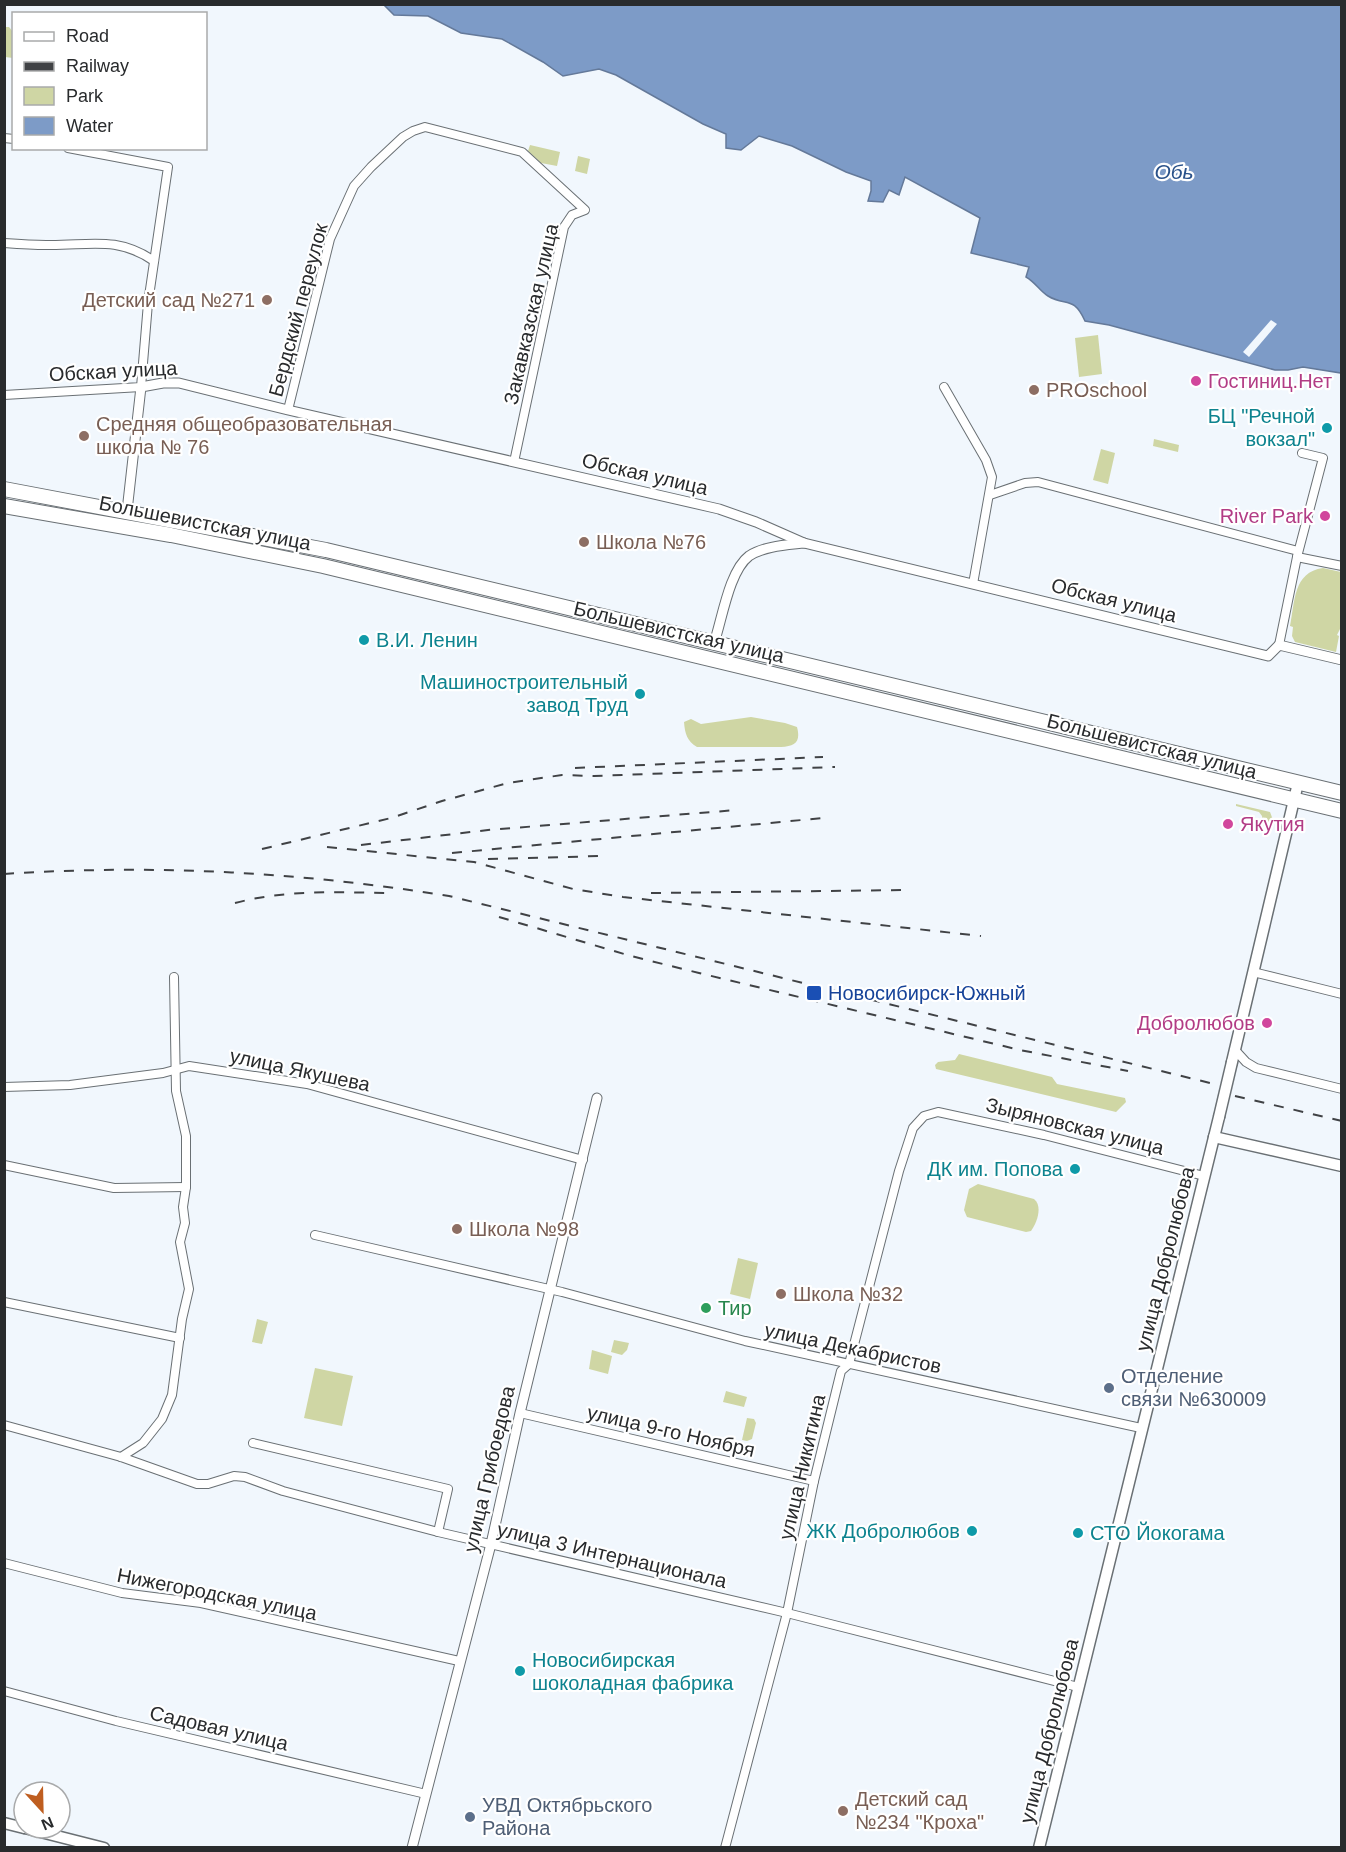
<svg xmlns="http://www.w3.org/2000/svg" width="1346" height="1852" font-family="Helvetica,sans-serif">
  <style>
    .green { fill: #cfd6a4 }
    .water { fill: #7d9bc7; stroke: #647999; stroke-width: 1.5 }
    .pier { fill: #f1f7fd }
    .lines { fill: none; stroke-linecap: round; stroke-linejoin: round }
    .minor-casing { stroke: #6a7074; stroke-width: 10 }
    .tertiary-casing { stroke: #6a7074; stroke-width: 11 }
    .secondary-casing { stroke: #6a7074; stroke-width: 13 }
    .trunk-casing { stroke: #6a7074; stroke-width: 16 }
    .minor { stroke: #fff; stroke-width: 8 }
    .tertiary { stroke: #fff; stroke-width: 9 }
    .secondary { stroke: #fff; stroke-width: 10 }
    .trunk { stroke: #fff; stroke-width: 14 }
    .rail { stroke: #404245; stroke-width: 2; stroke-dasharray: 10 10; stroke-linecap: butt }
    .secondary-bridge-casing { stroke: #6a7074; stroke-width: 13; stroke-linecap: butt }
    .secondary-bridge { stroke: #fff; stroke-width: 10 }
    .education-dot { fill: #8d6e63; stroke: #fff; stroke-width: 2 }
    .hotel-dot { fill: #d1479c; stroke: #fff; stroke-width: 2 }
    .culture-dot { fill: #0f9aa8; stroke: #fff; stroke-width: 2 }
    .transit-dot { fill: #1a4fb4; stroke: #fff; stroke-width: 2 }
    .leisure-dot { fill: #2e9e5b; stroke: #fff; stroke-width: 2 }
    .service-dot { fill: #5c6f8a; stroke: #fff; stroke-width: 2 }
    .labels { text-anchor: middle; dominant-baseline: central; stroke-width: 4.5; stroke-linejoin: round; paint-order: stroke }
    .education-label { font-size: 20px; fill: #785e54; stroke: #fff; text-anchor: start }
    .street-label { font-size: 20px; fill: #292b2d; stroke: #fff }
    .hotel-label { font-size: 20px; fill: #b23c85; stroke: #fff; text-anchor: start }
    .culture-label { font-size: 20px; fill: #0d838f; stroke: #fff; text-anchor: end }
    .transit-label { font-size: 20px; fill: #164399; stroke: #fff; text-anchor: start }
    .leisure-label { font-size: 20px; fill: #27864d; stroke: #fff; text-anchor: start }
    .service-label { font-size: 20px; fill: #4e5e75; stroke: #fff; text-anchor: start }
    .water-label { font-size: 21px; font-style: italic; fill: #2a528a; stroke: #fff }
  </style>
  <rect width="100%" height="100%" fill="#f1f7fd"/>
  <g class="green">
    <path d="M4,27H9L13,32V58L5,57Z"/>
    <path d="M530,145L560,152L557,166L541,163L528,151Z"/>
    <path d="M578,156L590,159L587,174L575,171Z"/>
    <path d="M1098,335L1102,374L1079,377L1075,338Z"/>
    <path d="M1154,439L1179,445L1178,452L1153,446Z"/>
    <path d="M1101,449L1115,453L1108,484L1093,480Z"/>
    <path d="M1323,568L1341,572V627L1337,635L1339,636L1336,652L1295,642L1292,636L1293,627L1290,626C1295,602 1293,572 1323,568Z"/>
    <path d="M751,717L785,723L797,727C801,742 795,746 781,747H697C687,741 685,734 684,722L691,719L701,724Z"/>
    <path d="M1236,804L1270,812L1273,820L1271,831L1263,825L1262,816L1259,812L1236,806Z"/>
    <path d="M959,1054L1052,1077L1057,1084L1125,1098L1126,1102L1116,1112L936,1069L935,1065L938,1062L955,1060Z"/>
    <path d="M978,1184L1034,1199C1043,1206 1037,1223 1031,1231L1026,1232L967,1217L964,1210L969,1189Z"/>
    <path d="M738,1258L758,1263L750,1299L730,1294Z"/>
    <path d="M257,1319L268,1322L262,1344L252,1342Z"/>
    <path d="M614,1340L629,1343L627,1350L622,1355L611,1352Z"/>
    <path d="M592,1350L612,1356L608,1374L589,1369Z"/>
    <path d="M315,1368L353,1376L342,1426L304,1418Z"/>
    <path d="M726,1391L747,1397L744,1407L723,1402Z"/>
    <path d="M747,1418L754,1419L756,1423L752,1439L747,1441L742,1440Z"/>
  </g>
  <path class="water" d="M384,5H1341V373L1303,367L1288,370H1275L1109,325L1085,321C1073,295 1066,307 1048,296C1040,291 1035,282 1026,277L1029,267L971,253L980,218L905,177L899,195L889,190L883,202L868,201L871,191V181L846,172L792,146L759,136L741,150L726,148V134L703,124L616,75L599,69L563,76L543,62L502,39L461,33L428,16L394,15Z"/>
  <path class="pier" d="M1271,320L1277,324L1249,357L1243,352Z"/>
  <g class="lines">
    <defs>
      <g id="minor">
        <path d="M4,138L14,139"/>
        <path d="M4,243C18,244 32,245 46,245C88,246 116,235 154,261"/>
        <path d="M944,387L986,460L992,477L973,584"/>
        <path d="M4,395L141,387L148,303L168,167L68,148"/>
        <path d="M288,410L330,239L354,186L371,167L403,137L413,131L425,127L522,152L585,210L572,215L564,227L514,462"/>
        <path d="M990,495L1025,483L1038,482L1298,551"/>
        <path d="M1297,557L1342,566"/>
        <path d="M1279,645L1297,557L1323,458L1302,453"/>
        <path d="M1253,972L1342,994"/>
        <path d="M1235,1050L1246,1062L1256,1068L1342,1089"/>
        <path d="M4,1087L70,1085L163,1073L189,1066L307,1084L583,1160"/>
        <path d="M4,1165L114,1188L186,1187"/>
        <path d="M315,1235L562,1292L745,1341L1141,1428"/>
        <path d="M4,1302L180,1338"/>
        <path d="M520,1413L814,1481"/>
        <path d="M4,1425L121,1457L197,1484H208L234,1476L245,1477L283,1491L438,1532L787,1613L1078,1687"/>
        <path d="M253,1443L448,1489L438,1532"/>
        <path d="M121,1457L143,1443L162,1419L172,1395L182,1319L189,1289L180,1242L185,1223L183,1207L186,1187V1136L176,1091L174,977"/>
        <path d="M4,1563L122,1593L201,1603L459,1661"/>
        <path d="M4,1691L116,1721L426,1794"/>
        <path d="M725,1848L787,1613L814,1481L841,1371L849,1364L899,1171L913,1128L924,1116L938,1112L1044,1135L1204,1176"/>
      </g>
      <g id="tertiary">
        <path d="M127,511L141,387L163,383H179L288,410L719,509L756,522L804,543L1268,656L1279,645L1342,660"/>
        <path d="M714,643C722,620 729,571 749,556C764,546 787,545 804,543"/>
        <path d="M412,1848L491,1544L520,1413L597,1098"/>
      </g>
      <g id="secondary">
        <path d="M1232,1062L1298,783"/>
        <path d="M1214,1137L1342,1166"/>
        <path d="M4,1823L24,1828"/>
        <path d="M25,1828L104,1848"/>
        <path d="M1039,1848L1219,1117"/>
      </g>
      <g id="trunk">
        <path d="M4,489L326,550L1342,793"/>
        <path d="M4,506L171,535L323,566L1342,811"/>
      </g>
    </defs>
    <use href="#minor" class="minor-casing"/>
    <use href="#tertiary" class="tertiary-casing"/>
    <use href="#secondary" class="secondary-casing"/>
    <use href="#trunk" class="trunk-casing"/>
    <use href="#minor" class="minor"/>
    <use href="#tertiary" class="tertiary"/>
    <use href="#secondary" class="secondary"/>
    <use href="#trunk" class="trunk"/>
    <g class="rail">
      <path d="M575,768L823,757"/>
      <path d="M361,845L488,830L737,810"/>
      <path d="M327,847L474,862L573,889L623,897L981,936"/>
      <path d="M262,849L391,818L442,801L508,783L562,775L594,776L835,767"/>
      <path d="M452,853L823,818"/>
      <path d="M488,859L602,856"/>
      <path d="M4,874C155,864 300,872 449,896L1210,1083"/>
      <path d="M651,893L909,890"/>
      <path d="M235,903C284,890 335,892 385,893"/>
      <path d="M499,917L631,956L699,973L1020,1050L1128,1071"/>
      <path d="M1235,1096L1342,1121"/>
    </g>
    <defs>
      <path id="secondary-bridge" d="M1219,1117L1232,1062"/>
    </defs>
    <use href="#secondary-bridge" class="secondary-bridge-casing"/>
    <use href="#secondary-bridge" class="secondary-bridge"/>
  </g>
  <g class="education-dot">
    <circle cx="267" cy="300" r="6"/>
    <circle cx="1034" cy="390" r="6"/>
    <circle cx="84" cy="436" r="6"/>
    <circle cx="584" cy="542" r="6"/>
    <circle cx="457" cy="1229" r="6"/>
    <circle cx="781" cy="1294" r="6"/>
    <circle cx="843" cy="1811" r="6"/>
  </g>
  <g class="hotel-dot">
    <circle cx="1196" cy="381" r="6"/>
    <circle cx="1325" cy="516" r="6"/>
    <circle cx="1228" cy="824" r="6"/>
    <circle cx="1267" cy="1023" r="6"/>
  </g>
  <g class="culture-dot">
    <circle cx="1327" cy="428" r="6"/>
    <circle cx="364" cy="640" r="6"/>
    <circle cx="640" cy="694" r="6"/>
    <circle cx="1075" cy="1169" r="6"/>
    <circle cx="972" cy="1531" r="6"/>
    <circle cx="1078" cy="1533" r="6"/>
    <circle cx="520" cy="1671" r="6"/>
  </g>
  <rect class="transit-dot" x="806" y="985" width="16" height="16" rx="3"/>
  <circle class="leisure-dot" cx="706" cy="1308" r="6"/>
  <g class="service-dot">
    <circle cx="1109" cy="1388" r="6"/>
    <circle cx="470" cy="1817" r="6"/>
  </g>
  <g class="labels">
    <g class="education-label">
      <text x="255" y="300" text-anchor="end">Детский сад №271</text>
      <text x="1046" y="390">PROschool</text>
      <text x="96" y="424">Средняя общеобразовательная<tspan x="96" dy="23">школа № 76</tspan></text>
      <text x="596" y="542">Школа №76</text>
      <text x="469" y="1229">Школа №98</text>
      <text x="793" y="1294">Школа №32</text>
      <text x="855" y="1799">Детский сад<tspan x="855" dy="23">№234 "Кроха"</tspan></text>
    </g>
    <g class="street-label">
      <text transform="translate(298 310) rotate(-75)">Бердский переулок</text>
      <text transform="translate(531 314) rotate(-77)">Закавказская улица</text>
      <text transform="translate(113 371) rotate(-3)">Обская улица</text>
      <text transform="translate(645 474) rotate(13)">Обская улица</text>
      <text transform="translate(205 523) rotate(11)">Большевистская улица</text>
      <text transform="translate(1114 600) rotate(14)">Обская улица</text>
      <text transform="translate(679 632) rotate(13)">Большевистская улица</text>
      <text transform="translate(1152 746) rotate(14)">Большевистская улица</text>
      <text transform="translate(300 1070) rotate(12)">улица Якушева</text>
      <text transform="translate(1075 1126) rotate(14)">Зыряновская улица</text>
      <text transform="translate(1165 1259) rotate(-76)">улица Добролюбова</text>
      <text transform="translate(853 1348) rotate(12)">улица Декабристов</text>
      <text transform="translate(671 1431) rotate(13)">улица 9-го Ноября</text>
      <text transform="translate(802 1467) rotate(-77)">улица Никитина</text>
      <text transform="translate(489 1469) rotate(-77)">улица Грибоедова</text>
      <text transform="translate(612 1555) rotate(13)">улица 3 Интернационала</text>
      <text transform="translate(217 1594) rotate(11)">Нижегородская улица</text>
      <text transform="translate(219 1728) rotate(13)">Садовая улица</text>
      <text transform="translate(1049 1731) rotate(-76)">улица Добролюбова</text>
    </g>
    <g class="hotel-label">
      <text x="1208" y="381">Гостиниц.Нет</text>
      <text x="1313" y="516" text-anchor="end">River Park</text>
      <text x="1240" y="824">Якутия</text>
      <text x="1255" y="1023" text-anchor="end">Добролюбов</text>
    </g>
    <g class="culture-label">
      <text x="1315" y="416">БЦ "Речной<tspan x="1315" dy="23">вокзал"</tspan></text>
      <text x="376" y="640" text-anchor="start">В.И. Ленин</text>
      <text x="628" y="682">Машиностроительный<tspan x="628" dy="23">завод Труд</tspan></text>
      <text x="1063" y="1169">ДК им. Попова</text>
      <text x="960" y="1531">ЖК Добролюбов</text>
      <text x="1090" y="1533" text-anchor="start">СТО Йокогама</text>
      <text x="532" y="1660" text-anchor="start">Новосибирская<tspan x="532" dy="23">шоколадная фабрика</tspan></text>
    </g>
    <g class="transit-label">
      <text x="828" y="993">Новосибирск-Южный</text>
    </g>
    <g class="leisure-label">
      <text x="718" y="1308">Тир</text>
    </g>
    <g class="service-label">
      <text x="1121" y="1376">Отделение<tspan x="1121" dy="23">связи №630009</tspan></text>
      <text x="482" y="1805">УВД Октябрьского<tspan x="482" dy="23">Района</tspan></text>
    </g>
    <g class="water-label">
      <text x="1174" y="171">Обь</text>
    </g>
  </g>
  <rect width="1346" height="1852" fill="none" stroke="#292b2d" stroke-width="12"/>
  <rect x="12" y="12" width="195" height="138" fill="#ffffff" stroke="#a9aaab" stroke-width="1.5"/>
  <rect x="24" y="32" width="30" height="9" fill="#ffffff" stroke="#a9aaab" stroke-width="1.5"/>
  <text x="66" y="42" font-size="18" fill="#292b2d">Road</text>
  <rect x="24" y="62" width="30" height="9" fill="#404245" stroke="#a9aaab" stroke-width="1.5"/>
  <text x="66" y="72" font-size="18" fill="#292b2d">Railway</text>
  <rect x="24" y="87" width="30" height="18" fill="#cfd6a4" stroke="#a9aaab" stroke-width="1.5"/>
  <text x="66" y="102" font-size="18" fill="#292b2d">Park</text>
  <rect x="24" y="117" width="30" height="18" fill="#7d9bc7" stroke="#a9aaab" stroke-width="1.5"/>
  <text x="66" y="132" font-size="18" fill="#292b2d">Water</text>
  <g transform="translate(42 1810) rotate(158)"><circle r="28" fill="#ffffff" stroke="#a9aaab" stroke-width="1.5"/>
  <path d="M0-4.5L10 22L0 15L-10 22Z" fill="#bf5e20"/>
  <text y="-9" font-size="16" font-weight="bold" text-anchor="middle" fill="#292b2d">N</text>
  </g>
</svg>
